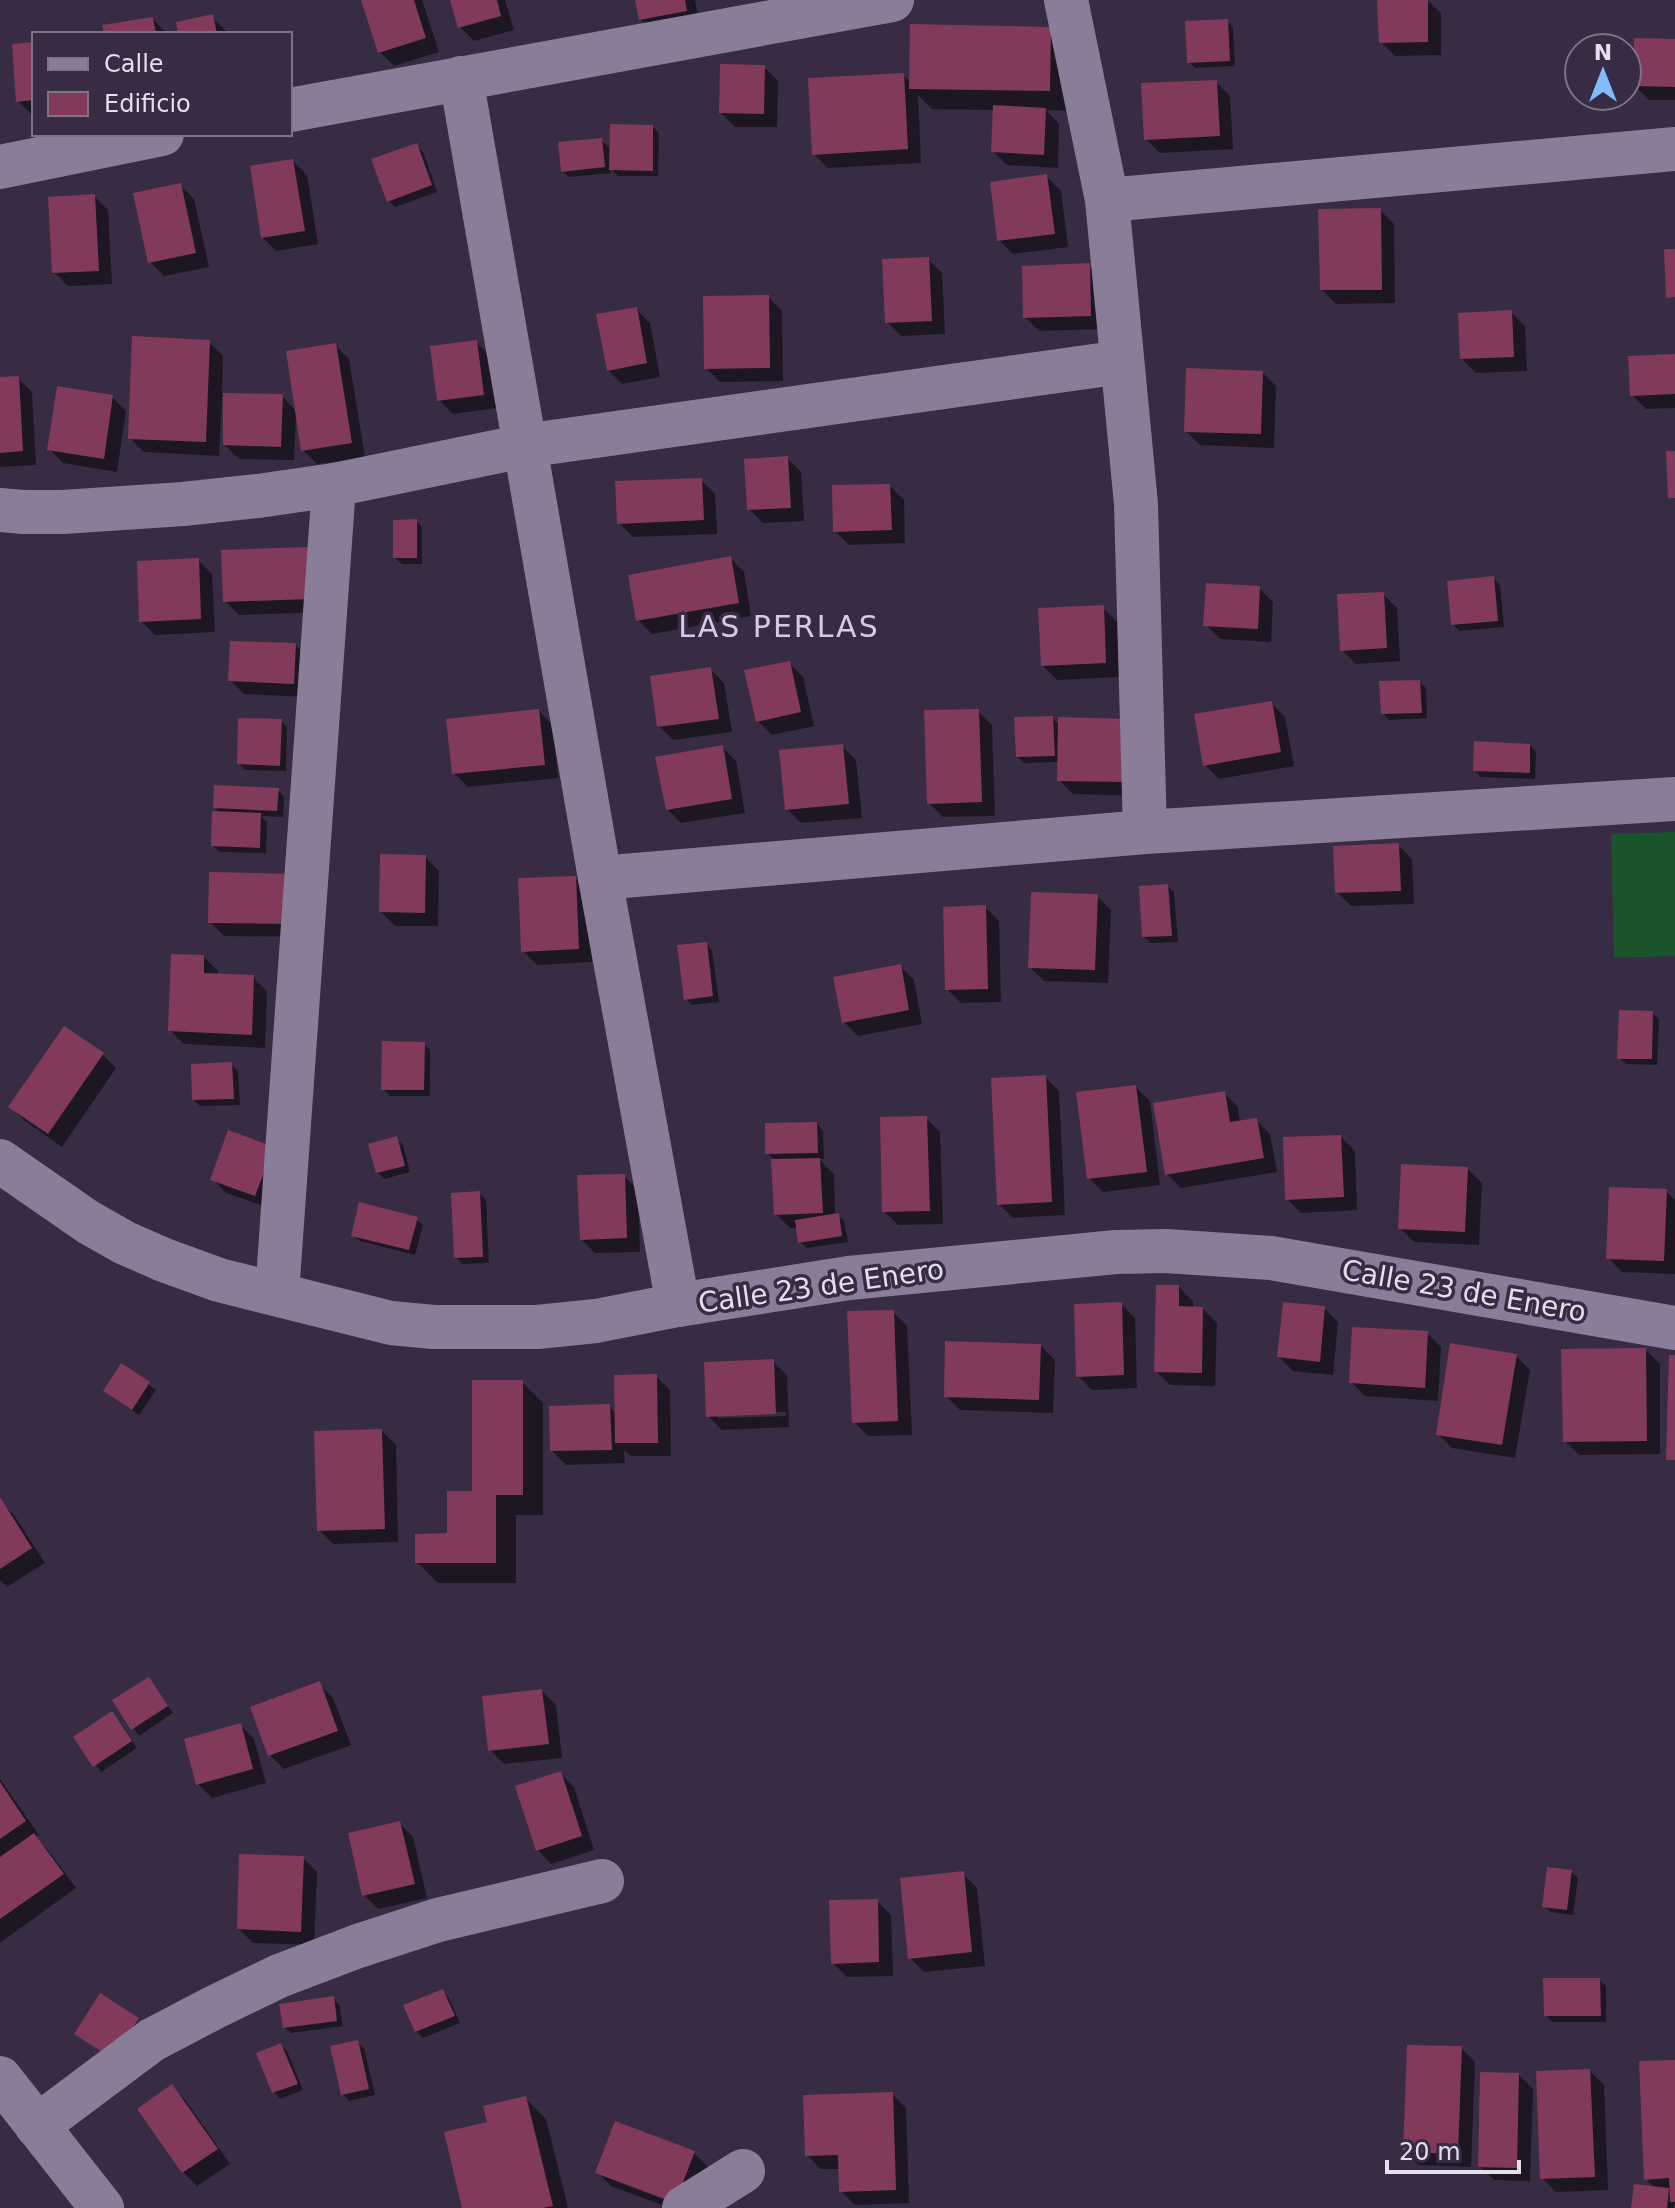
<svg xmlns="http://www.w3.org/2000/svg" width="1675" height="2208" font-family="'DejaVu Sans',sans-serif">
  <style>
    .green { fill: #19542d }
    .shadow { fill: #0007; fill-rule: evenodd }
    .building { fill: #813a59 }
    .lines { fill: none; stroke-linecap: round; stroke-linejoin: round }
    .minor { stroke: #8a7d99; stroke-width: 44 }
    .labels { text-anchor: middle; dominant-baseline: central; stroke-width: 7; stroke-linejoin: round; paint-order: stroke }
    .street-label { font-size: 28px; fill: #e4deed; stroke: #372c43 }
    .neighbourhood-label { font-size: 30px; letter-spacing: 2px; fill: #d7c9e8; stroke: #372c43 }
  </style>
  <rect width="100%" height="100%" fill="#372c43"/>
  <path class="green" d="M1675,832V956L1614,958L1611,834Z"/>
  <g class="shadow">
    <path d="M363,0H422L439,52L394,66L380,52Z"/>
    <path d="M452,0H505L514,30L474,41L460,27Z"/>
    <path d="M637,0H695L700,25L654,33L640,19Z"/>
    <path d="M1427,0L1441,13V55L1395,56L1381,42Z"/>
    <path d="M212,17L226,31L227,34H181Z"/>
    <path d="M153,19L167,34H106Z"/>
    <path d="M1227,21L1233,27L1235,66L1195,68L1189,62Z"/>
    <path d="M1050,29L1070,111L1046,110L1059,124L1058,168L1007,165L993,151L995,110L932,109L918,95L921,163L828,168L814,154L903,75L911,82Z"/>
    <path d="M1675,41V100H1649L1635,86Z"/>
    <path d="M34,44V115H32L18,101Z"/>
    <path d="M764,67L778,81L777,127H735L721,113Z"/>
    <path d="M1216,82L1230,96L1233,149L1160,153L1146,139Z"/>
    <path d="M652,126L659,133L658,176H618L610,168L611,173L569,177L562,171L601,140L612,150Z"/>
    <path d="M416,145L423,152L437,192L395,207L389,201Z"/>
    <path d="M293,161L307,175L318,244L276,251L262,237Z"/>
    <path d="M1047,177L1061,191L1068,247L1013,254L999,240Z"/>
    <path d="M180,185L194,199L209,267L164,276L150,262Z"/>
    <path d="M94,196L108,210L112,284L68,286L54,272Z"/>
    <path d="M1380,210L1394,224L1395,303L1336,304L1322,290Z"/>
    <path d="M928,259L942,273L945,334L901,336L887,322Z"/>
    <path d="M1089,265L1103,279L1104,329L1039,331L1025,317Z"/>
    <path d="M768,297L782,311L783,381L720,382L706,368Z"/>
    <path d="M636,309L650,323L660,377L622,384L608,370Z"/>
    <path d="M1511,312L1525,326L1527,371L1476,373L1462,359Z"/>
    <path d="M209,342L223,356L222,395L282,396L297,412L335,345L349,359L365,457L317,464L303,450L296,414L294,460L239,459L225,445V397H222L219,456L144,452L130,438Z"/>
    <path d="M476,342L490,356L497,408L453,414L439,400Z"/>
    <path d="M1675,356V408L1646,409L1632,395Z"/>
    <path d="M1262,372L1276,386L1274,448L1200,445L1186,431Z"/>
    <path d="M18,378L32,392L36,465L0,467V379Z"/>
    <path d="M112,397L126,411L117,472L63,463L49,449Z"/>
    <path d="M787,458L801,472L804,521L763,523L749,509Z"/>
    <path d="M701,480L715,494L717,534L633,537L619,523Z"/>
    <path d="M890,486L904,500L905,543L849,545L835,531Z"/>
    <path d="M416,521L422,527V564H402L395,558Z"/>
    <path d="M307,550L323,612L239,615L225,601Z"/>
    <path d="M730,558L744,572L751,616L652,634L638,620Z"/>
    <path d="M198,560L212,574L215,632L155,635L141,621Z"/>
    <path d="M1493,578L1500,585L1504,627L1459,631L1453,624Z"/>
    <path d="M1259,588L1273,602L1271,642L1220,639L1206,625Z"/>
    <path d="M1383,594L1397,608L1400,661L1356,664L1342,650Z"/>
    <path d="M1103,608L1117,622L1120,677L1057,680L1043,666Z"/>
    <path d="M296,645L309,659L307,697L244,694L230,680Z"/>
    <path d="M789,663L803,677L814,726L772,735L758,721Z"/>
    <path d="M710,669L724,683L732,732L673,740L659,726Z"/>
    <path d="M1419,682L1426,688L1427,718L1389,720L1383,713Z"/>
    <path d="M1271,703L1285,717L1294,766L1219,779L1205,765Z"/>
    <path d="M539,711L553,725L558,778L468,787L454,773Z"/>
    <path d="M978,711L992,725L995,816L943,817L929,803Z"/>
    <path d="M1052,718L1060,725L1139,796L1073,794L1059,780V762L1024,763L1018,757Z"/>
    <path d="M281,721L287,727L286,771L245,770L239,763Z"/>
    <path d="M1530,745L1536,752L1535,779L1481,777L1475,771Z"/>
    <path d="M842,746L856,760L862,818L801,823L787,809Z"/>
    <path d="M722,747L736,761L745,813L681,823L667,809Z"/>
    <path d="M278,790L284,797L283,817L261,816L267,822L266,853L220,852L213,846L221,814L215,807Z"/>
    <path d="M1398,845L1412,859L1414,904L1351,906L1337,892Z"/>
    <path d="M425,857L439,871L438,926H395L381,912Z"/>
    <path d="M211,874L307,937L224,936L210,922Z"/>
    <path d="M575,878L589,892L592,962L537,965L523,951Z"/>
    <path d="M1168,886L1174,892L1178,942L1151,943L1144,937Z"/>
    <path d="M1097,896L1111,910L1108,983L1044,981L1030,967Z"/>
    <path d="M985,907L999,921L1001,1002L961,1003L947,989Z"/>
    <path d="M706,944L712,950L719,1002L692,1005L686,999Z"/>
    <path d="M204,957L218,971L217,975L253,977L267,991L265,1048L184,1044L170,1030Z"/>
    <path d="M900,966L914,980L922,1024L858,1036L844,1022Z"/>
    <path d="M1652,1013L1659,1019L1657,1065L1626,1064L1619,1058Z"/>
    <path d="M424,1044L430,1050V1096H390L383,1089Z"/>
    <path d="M102,1054L116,1068L62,1147L25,1121L11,1107Z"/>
    <path d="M231,1064L238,1071L240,1105L200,1106L194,1100Z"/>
    <path d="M1045,1077L1059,1091L1065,1215L1013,1218L999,1204Z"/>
    <path d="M1136,1087L1150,1101L1160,1185L1103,1192L1089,1178Z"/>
    <path d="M1224,1093L1238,1107L1240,1123L1256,1120L1270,1134L1277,1172L1181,1188L1167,1174Z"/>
    <path d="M926,1118L940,1132L943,1224L898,1225L884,1211Z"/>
    <path d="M817,1124L823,1131L824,1159H819L834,1174L835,1215H838L844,1221L848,1242L807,1248L800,1242L798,1228H790L776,1214L774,1160L767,1153Z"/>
    <path d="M1341,1137L1355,1151L1357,1210L1301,1213L1287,1199Z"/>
    <path d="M396,1139L403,1145L410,1172L384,1179L378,1172Z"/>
    <path d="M273,1148L270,1208L226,1193L213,1179Z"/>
    <path d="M1468,1169L1482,1183L1479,1245L1414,1242L1400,1228Z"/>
    <path d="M624,1176L638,1190L640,1252L595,1253L581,1239Z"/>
    <path d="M1666,1191L1675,1200V1274L1622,1272L1608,1258Z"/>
    <path d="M480,1194L486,1200L489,1263L462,1264L456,1257Z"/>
    <path d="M416,1219L423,1225L415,1255L360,1241L353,1235Z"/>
    <path d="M1179,1287L1193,1301V1308L1203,1309L1217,1323L1215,1386L1170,1385L1156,1371Z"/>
    <path d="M1121,1304L1135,1318L1137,1388L1092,1390L1078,1376Z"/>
    <path d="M1324,1308L1338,1322L1333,1375L1293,1371L1279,1357Z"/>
    <path d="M893,1312L907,1326L912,1435L868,1436L854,1422Z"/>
    <path d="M1427,1333L1441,1347L1438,1401L1365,1396L1351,1382Z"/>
    <path d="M1041,1346L1055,1360L1053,1413L960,1410L946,1396Z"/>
    <path d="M1646,1350L1660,1364V1454L1579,1455L1565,1441Z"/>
    <path d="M1516,1356L1530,1370L1515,1458L1452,1448L1438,1434Z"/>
    <path d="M773,1361L787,1375L789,1427L722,1430L708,1416ZM786,1412V1416L718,1418V1414Z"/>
    <path d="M122,1366L156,1390L139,1415L112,1397L106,1391Z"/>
    <path d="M656,1376L670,1390L671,1456H631L624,1450L625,1463L566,1465L552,1451L609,1406L616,1413Z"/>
    <path d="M522,1382L543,1403V1515H516V1583H438L417,1562L449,1535L474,1493Z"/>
    <path d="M382,1431L396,1445L398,1542L333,1544L319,1530Z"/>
    <path d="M0,1501L14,1515L45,1563L7,1587L0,1580Z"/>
    <path d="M149,1679L173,1713L139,1736L115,1701Z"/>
    <path d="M319,1684L333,1698L351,1745L284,1769L270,1755Z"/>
    <path d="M542,1691L556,1705L562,1758L504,1764L490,1750Z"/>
    <path d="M118,1720L137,1748L101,1772L76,1738Z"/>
    <path d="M240,1725L254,1739L266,1783L212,1798L198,1784Z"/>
    <path d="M560,1773L574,1787L594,1850L551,1864L538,1850Z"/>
    <path d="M0,1779L39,1835L36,1837L47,1849L76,1888L0,1943Z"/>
    <path d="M399,1823L413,1837L427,1898L378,1909L364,1895Z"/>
    <path d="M303,1858L317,1872L314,1945L253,1943L239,1929Z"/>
    <path d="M1571,1872L1578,1878L1573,1915L1551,1912L1544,1906Z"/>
    <path d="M963,1874L977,1888L985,1966L924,1972L910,1958Z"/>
    <path d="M877,1901L891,1915L893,1976L847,1977L833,1963Z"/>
    <path d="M1599,1980L1606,1986V2022H1552L1546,2015Z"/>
    <path d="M443,1991L449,1998L460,2023L423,2038L416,2031Z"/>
    <path d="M333,1998L339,2005L343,2026L291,2033L284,2027Z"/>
    <path d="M357,2042L364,2048L375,2095L349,2101L343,2094Z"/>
    <path d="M281,2045L287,2051L303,2090L280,2099L274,2092Z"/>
    <path d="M1461,2048L1475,2062L1471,2167L1419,2165L1405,2151Z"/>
    <path d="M1675,2062V2204L1673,2208H1633L1655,2188L1646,2179Z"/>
    <path d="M1590,2071L1604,2085L1608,2190L1556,2192L1542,2178Z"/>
    <path d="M1519,2075L1533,2089L1530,2181L1494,2180L1480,2166Z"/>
    <path d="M172,2087L186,2101L230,2164L197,2186L183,2172Z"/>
    <path d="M892,2094L906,2108L909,2203L855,2205L841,2191L840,2169H821L807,2155Z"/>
    <path d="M525,2098L546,2119L568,2208H464L489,2123Z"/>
    <path d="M694,2153L708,2167L692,2208H670L611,2186L597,2172Z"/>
  </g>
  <g class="building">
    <path d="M361,0H414L426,38L378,53Z"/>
    <path d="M450,0H497L501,16L458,28Z"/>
    <path d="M635,0H685L687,11L639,20Z"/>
    <path d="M1377,0H1428V42L1379,43Z"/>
    <path d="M213,14L217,34H178L176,22Z"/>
    <path d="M153,17L156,34H104L102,25Z"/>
    <path d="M1228,19L1230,61L1187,63L1185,21Z"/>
    <path d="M910,24L1051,27L1050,91L909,89Z"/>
    <path d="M1634,38L1675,39V87L1633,86Z"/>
    <path d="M34,42V100L16,102L12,44Z"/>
    <path d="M720,64L765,65L764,114L719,113Z"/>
    <path d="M904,73L908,149L812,155L808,78Z"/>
    <path d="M1217,80L1220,136L1144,140L1141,83Z"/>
    <path d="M993,105L1046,108L1044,155L991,152Z"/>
    <path d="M610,124L653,125V171L609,170Z"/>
    <path d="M602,138L605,167L561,172L558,142Z"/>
    <path d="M417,143L432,185L387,202L371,159Z"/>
    <path d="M293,159L305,231L261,238L250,166Z"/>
    <path d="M1047,174L1055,234L997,241L990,182Z"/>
    <path d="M181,183L196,253L148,263L133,193Z"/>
    <path d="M95,194L99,271L52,273L48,197Z"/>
    <path d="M1381,208L1382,290H1320L1318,209Z"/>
    <path d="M1664,249H1675V297L1666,298Z"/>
    <path d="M929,257L932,321L885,323L882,259Z"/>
    <path d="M1090,263L1091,316L1023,318L1022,266Z"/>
    <path d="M769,295L770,368L704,369L703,296Z"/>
    <path d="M637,307L647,363L607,371L596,314Z"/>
    <path d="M1512,310L1514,357L1460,359L1458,313Z"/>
    <path d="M132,336L210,340L206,442L128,439Z"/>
    <path d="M477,340L484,395L437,401L430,346Z"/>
    <path d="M336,343L352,443L301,451L286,351Z"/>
    <path d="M1675,354V394L1630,396L1628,356Z"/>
    <path d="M1186,368L1263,371L1261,434L1184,432Z"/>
    <path d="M19,376L23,451L0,453V377Z"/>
    <path d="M57,386L113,395L104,459L47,450Z"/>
    <path d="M223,393L283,394L281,447L223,445Z"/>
    <path d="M1666,451H1675V498H1668Z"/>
    <path d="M788,456L791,508L747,510L744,459Z"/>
    <path d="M702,478L704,520L617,524L615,481Z"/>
    <path d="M890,484L892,530L833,532L832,485Z"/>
    <path d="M417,519V558H393V520Z"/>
    <path d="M308,547L310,599L223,602L221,550Z"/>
    <path d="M731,556L739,603L636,621L628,575Z"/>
    <path d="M199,558L201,619L139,622L137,561Z"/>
    <path d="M1494,576L1498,621L1451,625L1447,581Z"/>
    <path d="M1206,583L1260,586L1258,629L1203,626Z"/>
    <path d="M1384,592L1387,648L1340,651L1337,594Z"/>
    <path d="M1104,605L1106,663L1041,666L1038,608Z"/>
    <path d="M230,641L296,643L294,684L228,681Z"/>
    <path d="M790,661L801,712L756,722L744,670Z"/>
    <path d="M711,667L719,719L657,727L650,676Z"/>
    <path d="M1420,680L1422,713L1381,714L1379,681Z"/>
    <path d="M1272,701L1281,752L1203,766L1194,714Z"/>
    <path d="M539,709L545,765L452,774L446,719Z"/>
    <path d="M979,709L982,802L927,804L924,710Z"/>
    <path d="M1053,716L1055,756L1016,757L1014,717Z"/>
    <path d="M1058,717L1127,719L1125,782L1057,781Z"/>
    <path d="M238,718L282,719L280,766L237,764Z"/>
    <path d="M1474,741L1530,744V773L1473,771Z"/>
    <path d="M843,744L849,804L785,810L779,750Z"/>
    <path d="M723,745L732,799L666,810L655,757Z"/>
    <path d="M214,785L279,788L277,811L213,808Z"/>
    <path d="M212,811L261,813L260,848L211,846Z"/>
    <path d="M1399,843L1401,891L1335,893L1333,846Z"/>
    <path d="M380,854L426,855L425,913L379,912Z"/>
    <path d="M209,872L295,874L294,924L208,923Z"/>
    <path d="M576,876L579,949L521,952L518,878Z"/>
    <path d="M1168,884L1172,936L1142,937L1139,886Z"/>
    <path d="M1031,892L1098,894L1095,970L1028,968Z"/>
    <path d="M986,905L988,989L945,990L943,907Z"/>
    <path d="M707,942L713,996L684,1000L677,945Z"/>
    <path d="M171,954L204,955V973L254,975L252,1035L168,1031Z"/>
    <path d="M901,964L909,1010L842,1023L833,977Z"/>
    <path d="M1619,1010L1653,1011L1652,1059H1617Z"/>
    <path d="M64,1026L104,1053L48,1134L8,1107Z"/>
    <path d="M382,1041L425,1042L424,1090H381Z"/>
    <path d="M232,1062L234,1099L192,1100L191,1064Z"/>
    <path d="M1046,1075L1052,1202L997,1205L991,1078Z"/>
    <path d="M1136,1085L1147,1172L1087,1179L1076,1092Z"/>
    <path d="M1225,1091L1230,1122L1257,1118L1264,1158L1165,1175L1153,1103Z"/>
    <path d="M927,1116L930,1211L882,1212L880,1117Z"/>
    <path d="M817,1122L818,1153L765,1154V1123Z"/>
    <path d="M228,1130L274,1147L255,1196L210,1180Z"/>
    <path d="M1341,1135L1344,1197L1285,1200L1283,1137Z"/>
    <path d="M397,1136L405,1166L376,1173L368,1144Z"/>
    <path d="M820,1158L823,1213L774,1215L771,1159Z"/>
    <path d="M1401,1164L1468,1167L1465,1232L1398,1229Z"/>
    <path d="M625,1174L627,1238L580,1240L577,1175Z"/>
    <path d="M1609,1187L1667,1189L1664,1261L1606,1259Z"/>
    <path d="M480,1191L483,1257L454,1258L451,1193Z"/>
    <path d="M359,1202L418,1217L409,1250L351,1236Z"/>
    <path d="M839,1213L842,1236L798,1243L795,1220Z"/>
    <path d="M1156,1285H1179V1306L1203,1307L1202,1373L1154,1372Z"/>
    <path d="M1122,1302L1124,1375L1076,1377L1074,1304Z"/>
    <path d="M1283,1302L1325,1306L1320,1362L1277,1357Z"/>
    <path d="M894,1310L898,1421L852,1423L847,1311Z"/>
    <path d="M1352,1327L1428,1331L1425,1388L1349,1383Z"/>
    <path d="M945,1341L1041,1344L1039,1400L944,1397Z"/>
    <path d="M1450,1343L1517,1354L1502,1445L1436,1435Z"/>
    <path d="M1646,1348L1647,1441L1563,1442L1561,1349Z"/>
    <path d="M1669,1355H1675V1460H1666Z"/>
    <path d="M774,1359L776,1414L706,1417L704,1362Z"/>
    <path d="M121,1363L150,1382L132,1410L103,1391Z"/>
    <path d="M657,1374L658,1443H615L614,1375Z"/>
    <path d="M472,1380H523V1495H496V1563H415V1534L447,1533V1491H472Z"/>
    <path d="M610,1404L612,1450L550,1451L549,1406Z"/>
    <path d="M382,1429L385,1529L317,1531L314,1431Z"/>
    <path d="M0,1497L32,1548L0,1569Z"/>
    <path d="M149,1677L168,1706L131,1730L112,1700Z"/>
    <path d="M320,1681L338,1731L268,1756L250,1707Z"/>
    <path d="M542,1689L549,1744L488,1751L482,1696Z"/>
    <path d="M112,1711L132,1741L93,1767L73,1737Z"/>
    <path d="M241,1723L253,1769L196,1785L184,1739Z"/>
    <path d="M561,1771L582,1836L536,1851L515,1786Z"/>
    <path d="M0,1782L26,1821L0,1839Z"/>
    <path d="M400,1821L415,1884L362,1896L348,1833Z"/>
    <path d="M34,1833L64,1874L0,1919V1857Z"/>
    <path d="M239,1854L304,1856L301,1932L237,1929Z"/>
    <path d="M1547,1867L1572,1870L1567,1910L1542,1907Z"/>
    <path d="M964,1871L972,1952L908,1959L900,1878Z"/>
    <path d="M878,1899L879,1962L831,1964L829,1900Z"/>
    <path d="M1543,1978H1600L1601,2016H1544Z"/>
    <path d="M443,1989L455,2016L415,2032L403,2005Z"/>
    <path d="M100,1993L139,2018L112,2058L74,2034Z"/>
    <path d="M334,1996L337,2021L283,2028L279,2004Z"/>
    <path d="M358,2040L369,2089L341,2095L330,2046Z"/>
    <path d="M281,2043L298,2084L272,2093L256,2053Z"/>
    <path d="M1407,2045L1462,2046L1458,2154L1403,2152Z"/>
    <path d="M1675,2060V2202H1670L1669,2178L1644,2180L1639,2061Z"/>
    <path d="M1590,2069L1595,2177L1540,2179L1536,2071Z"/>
    <path d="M1480,2072L1519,2073L1517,2168L1478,2167Z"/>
    <path d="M172,2084L218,2149L182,2173L137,2109Z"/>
    <path d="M893,2092L896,2190L839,2192L838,2155L805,2156L803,2095Z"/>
    <path d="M526,2096L553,2206L542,2208H462L444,2132L487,2122L483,2106Z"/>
    <path d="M615,2121L695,2151L675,2203L595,2173Z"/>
    <path d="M1634,2184L1669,2188L1667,2208H1631Z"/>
  </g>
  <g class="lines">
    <g class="minor">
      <path d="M1066,0L1107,200L1136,504L1145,832"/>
      <path d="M461,78L600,878L678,1305"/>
      <path d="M290,110L892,0"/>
      <path d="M0,167L162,134"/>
      <path d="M1107,200L1675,149"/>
      <path d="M0,510L23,512H63L183,504L258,496L334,485L524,446L1122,362"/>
      <path d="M600,878L1145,832L1675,799"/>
      <path d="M0,1161L88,1222L125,1243L164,1260L219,1280L391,1323L434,1327H537L596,1321L678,1305L849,1278L1116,1252L1166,1251L1271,1258L1675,1328"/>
      <path d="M277,1294L334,485"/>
      <path d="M0,2078L102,2208"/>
      <path d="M37,2126L152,2040L215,2007L279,1976L358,1946L438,1920L602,1881"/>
      <path d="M684,2208L743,2171"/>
    </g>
  </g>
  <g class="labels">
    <g class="street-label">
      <text transform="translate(821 1286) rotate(-8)">Calle 23 de Enero</text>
      <text transform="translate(1464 1291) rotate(10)">Calle 23 de Enero</text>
    </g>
    <g class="neighbourhood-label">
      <text x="779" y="626">LAS PERLAS</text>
    </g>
  </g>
  <rect x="32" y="32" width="260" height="104" fill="#372c43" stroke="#7c7387" stroke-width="2"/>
  <rect x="48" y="58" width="40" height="12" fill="#8a7d99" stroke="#7c7387" stroke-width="2"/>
  <text x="104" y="72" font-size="24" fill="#e4deed">Calle</text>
  <rect x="48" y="92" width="40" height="24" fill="#813a59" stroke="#7c7387" stroke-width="2"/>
  <text x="104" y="112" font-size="24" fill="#e4deed">Edificio</text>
  <g transform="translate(1603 72)"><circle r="38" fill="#372c43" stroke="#7c7387" stroke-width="2"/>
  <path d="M0-6L14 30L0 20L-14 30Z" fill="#82bcfa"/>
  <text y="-12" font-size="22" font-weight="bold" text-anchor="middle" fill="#e4deed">N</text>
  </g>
  <path d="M1387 2160v12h132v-12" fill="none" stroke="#e4deed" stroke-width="4"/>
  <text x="1399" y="2160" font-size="24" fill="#e4deed" stroke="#372c43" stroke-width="6" paint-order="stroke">20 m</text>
</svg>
